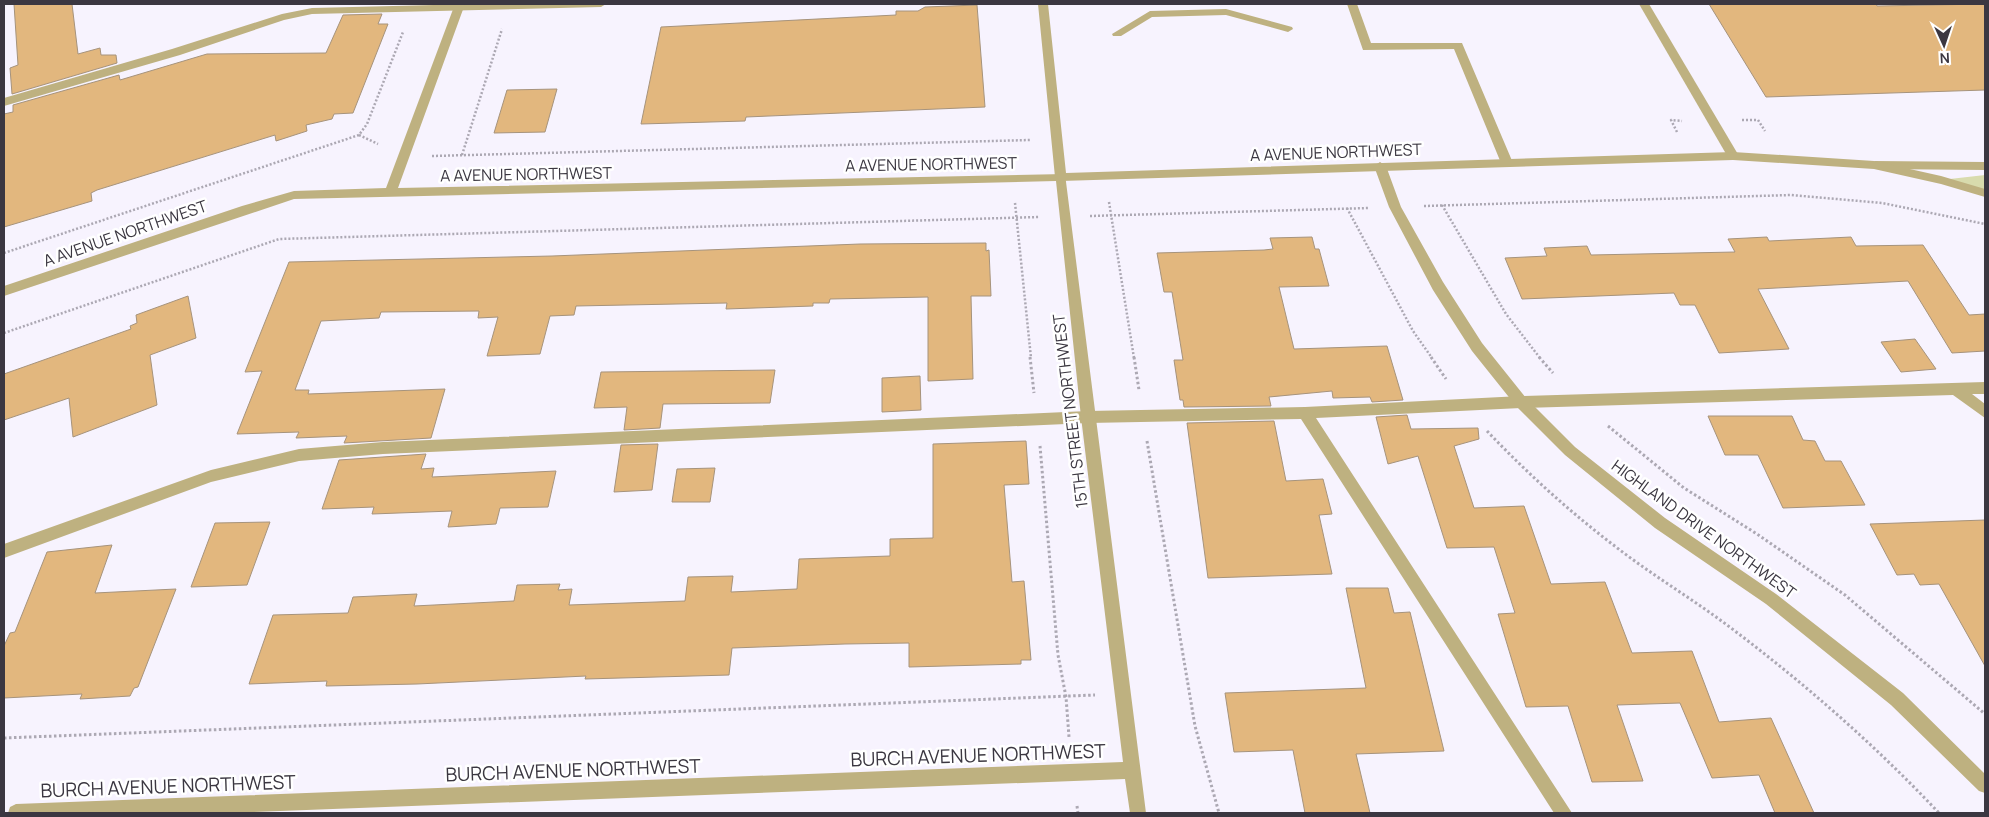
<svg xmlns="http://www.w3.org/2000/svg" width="1989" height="817" font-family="Manrope,sans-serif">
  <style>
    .green { fill: #d8dbad }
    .building { fill: #e2b77e; stroke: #a6937c }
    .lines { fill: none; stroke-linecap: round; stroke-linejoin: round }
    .path-far1 { stroke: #aca8b3; stroke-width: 2.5; stroke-dasharray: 2 2; stroke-linecap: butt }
    .path { stroke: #aca8b3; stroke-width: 3; stroke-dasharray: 2.5 2.5; stroke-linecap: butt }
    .service { fill: #beb180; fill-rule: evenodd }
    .minor { fill: #beb180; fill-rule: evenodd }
    .tertiary { fill: #beb180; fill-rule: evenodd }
    .labels { text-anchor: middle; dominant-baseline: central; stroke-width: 5; stroke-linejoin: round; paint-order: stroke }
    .street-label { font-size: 16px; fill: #3b3741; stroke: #fff }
    .near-street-label { font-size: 19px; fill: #3b3741; stroke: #fff }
  </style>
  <rect width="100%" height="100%" fill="#f7f3fe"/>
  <path class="green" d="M1985,175V193L1941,180Z"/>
  <g class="building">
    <path d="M14,4H72L78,54L100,48L101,55H116L117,63L12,94L10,68L18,65Z"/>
    <path d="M1709,4H1876L1877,6L1985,4V90L1766,97Z"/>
    <path d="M977,5L985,107L746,117L745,121L641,124L661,27L896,15V11H918L925,7Z"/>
    <path d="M382,14L378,24H388L353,113L334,114L332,119L306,125L307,131L276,141L275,135L97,190L91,193L92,201L4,227V114L13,112V105L119,75L120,80L207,54L326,53L343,15Z"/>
    <path d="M557,89L545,132L494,133L507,90Z"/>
    <path d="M1312,237L1315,249H1319L1329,286L1279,287L1294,349L1387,346L1403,400L1372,402L1370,397L1333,398L1332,391L1269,397L1271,406L1184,407L1183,400H1180L1174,360H1183L1172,292H1164L1157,253L1264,250L1273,249L1270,238Z"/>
    <path d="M1767,237L1769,241L1851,237L1856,246L1923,245L1969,315L1985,314V351L1952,353L1908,281L1758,289L1789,349L1719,353L1695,305H1680L1674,293L1522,299L1505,258L1547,256L1544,248L1587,246L1591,255L1735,252L1728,239Z"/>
    <path d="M986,243V251L989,250L991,296H971L973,379L928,381V297L830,299L829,303H813V306L726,309L727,303L576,306L574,315L550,316L540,354L487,356L498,317L478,318L479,311L381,312L379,318L321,321L295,390H309L308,394L445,389L431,438L344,443L347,436L296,438L299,432L237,434L262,371L245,372L289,262L552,256L860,244Z"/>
    <path d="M188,296L196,338L150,355L157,405L73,437L69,398L4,420V374L131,329L130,326L137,323L136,315Z"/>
    <path d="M1915,339L1936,369L1901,372L1881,342Z"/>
    <path d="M775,370L770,403L663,404L660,428L624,430L627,407L594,408L601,372Z"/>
    <path d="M920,376L921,410L882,412V378Z"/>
    <path d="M1407,415L1411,429L1478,428L1479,439L1454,446L1474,508L1524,506L1551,584L1605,582L1632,653L1692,651L1719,722L1771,718L1814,813H1775L1759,775L1712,778L1680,703L1617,705L1643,781L1592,782L1568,706L1526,707L1498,614L1515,613L1494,547L1447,548L1418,456L1388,464L1376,417Z"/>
    <path d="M1708,416H1792L1803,440L1815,441L1825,461H1841L1865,505L1783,508L1758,455H1725Z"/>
    <path d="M1274,421L1286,481L1323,479L1332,514L1319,515L1332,574L1208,578L1187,423Z"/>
    <path d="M1026,441L1029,484L1004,485L1012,582L1024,581L1031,660H1021V664L909,667V643L845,644L732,648L729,675L585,679L586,676L417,684L326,686L327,681L249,684L273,615L348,613L353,597L417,594L414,606L514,601L517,585L560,584L558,590L572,589L569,605L685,601L688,577L733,576L731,592L797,589L799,559L890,556V539L933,538V444Z"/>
    <path d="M658,444L652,490L614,492L621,445Z"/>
    <path d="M426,454L421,469L434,468L432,477L556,471L548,507L500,508L496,524L448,527L452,511L372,514L374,507L322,509L339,460Z"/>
    <path d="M715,468L710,502H672L677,469Z"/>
    <path d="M1985,520V666L1939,584L1920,585L1914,574L1897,575L1870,524Z"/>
    <path d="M270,522L247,585L191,587L215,523Z"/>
    <path d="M112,545L95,593L176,589L138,687L134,688L130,696L80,699L82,694L4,698V646L10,633L15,632L47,552Z"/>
    <path d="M1346,588H1388L1394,613L1410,612L1444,751L1356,754L1370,813H1305L1293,750L1234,752L1225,693L1366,688Z"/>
  </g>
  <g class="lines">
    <g class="path-far1">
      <path d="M1742,120H1758L1765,131"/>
      <path d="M1677,132L1671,120L1682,121"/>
      <path d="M359,135L378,144"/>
      <path d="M462,155L502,29"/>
      <path d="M432,156L1030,140"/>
      <path d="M1109,202L1134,358"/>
      <path d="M1015,203L1031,358"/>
      <path d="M1442,205L1506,314L1540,358"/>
      <path d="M1424,206L1791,195L1882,203L1985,224"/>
      <path d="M1347,208L1413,331L1432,358"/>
      <path d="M1090,216L1369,208"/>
      <path d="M4,253L359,135L367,124L403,32"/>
      <path d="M4,333L279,239L1039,217"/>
    </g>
    <g class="path">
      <path d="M1030,357L1034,393"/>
      <path d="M1134,357L1139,390"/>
      <path d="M1431,357L1446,379"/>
      <path d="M1539,357L1553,373"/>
      <path d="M1608,426L1684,488L1757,534L1845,595L1985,714"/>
      <path d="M1487,431C1527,473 1570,512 1616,547C1652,575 1691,598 1727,625C1803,682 1874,744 1939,813"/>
      <path d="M1147,441L1195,726L1219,813"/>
      <path d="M1040,446L1058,655L1066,697L1069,737"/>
      <path d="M4,738L1095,695"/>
      <path d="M1077,806L1078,813"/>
    </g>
    <g class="service">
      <path d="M474,4H606L601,7L312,14L284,20L180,55L4,106V98L172,49L282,14L312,8Z"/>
      <path d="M1347,4H1357L1371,43H1462L1513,163L1511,166L1507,167L1501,163L1454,49L1363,50Z"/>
      <path d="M1226,9L1292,27L1293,29L1288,32L1226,15L1152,17L1121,36H1113L1112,34L1150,11Z"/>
      <path d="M1985,382V394H1972L1985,404V418L1953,395L1521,408L1316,418L1572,813H1554L1301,419L1088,423L383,454L299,461L211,482L4,558V544L211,470L299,449L383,442L1088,411L1305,407L1521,396Z"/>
    </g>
    <g class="minor">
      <path d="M455,4H465L398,188L1065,174L1146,813H1130L1125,779L230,813H8L10,807L16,804L1123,762L1081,417L1056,181L294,199L4,296V286L242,206L294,191L386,188Z"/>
      <path d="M1639,4H1649L1739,156L1737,159H1729Z"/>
      <path d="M1875,161L1985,162V170L1875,169L1869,165Z"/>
      <path d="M1380,162L1386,166L1401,207L1443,282L1482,343L1526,398L1575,447L1665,518L1776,594L1903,693L1985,774V793L1979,791L1891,705L1766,604L1655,528L1565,455L1516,406L1472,351L1433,290L1389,207L1374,166Z"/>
    </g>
    <path class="tertiary" d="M1038,4H1048L1066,173L1733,152L1874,161L1941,176L1985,189V197L1941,184L1874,169L1733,160L1061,181L1055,177Z"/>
  </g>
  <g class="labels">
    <g class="street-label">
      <text transform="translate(1336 152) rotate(-2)">A AVENUE NORTHWEST</text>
      <text transform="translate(931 164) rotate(-1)">A AVENUE NORTHWEST</text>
      <text transform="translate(526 174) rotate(-1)">A AVENUE NORTHWEST</text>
      <text transform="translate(125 233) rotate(-19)">A AVENUE NORTHWEST</text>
      <text transform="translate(1070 411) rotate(-97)">15TH STREET NORTHWEST</text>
      <text transform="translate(1704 529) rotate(36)">HIGHLAND DRIVE NORTHWEST</text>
    </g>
    <g class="near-street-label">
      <text transform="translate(978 755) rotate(-2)">BURCH AVENUE NORTHWEST</text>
      <text transform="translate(573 770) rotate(-2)">BURCH AVENUE NORTHWEST</text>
      <text transform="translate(168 786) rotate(-2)">BURCH AVENUE NORTHWEST</text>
    </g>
  </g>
  <rect width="1989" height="817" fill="none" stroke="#3b3741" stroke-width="10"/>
  <g transform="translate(1944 45) rotate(177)" stroke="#ffffff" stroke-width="4" paint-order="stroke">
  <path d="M0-4L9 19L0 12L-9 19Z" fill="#3b3741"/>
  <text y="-8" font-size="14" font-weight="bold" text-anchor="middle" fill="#3b3741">N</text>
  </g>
</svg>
